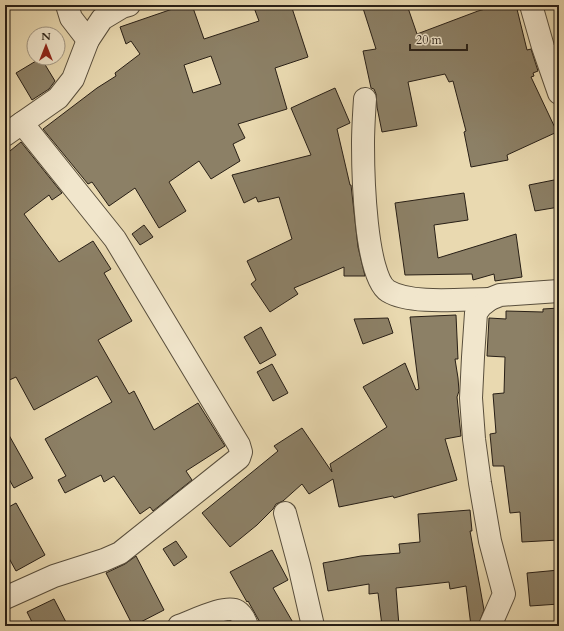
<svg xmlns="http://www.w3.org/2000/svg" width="564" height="631" font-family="Cardo,serif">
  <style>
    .building { fill: #8c8066; stroke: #281f16; fill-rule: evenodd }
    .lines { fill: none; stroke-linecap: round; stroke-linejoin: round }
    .street-casing { stroke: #584e3c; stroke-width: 24 }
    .street { stroke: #f1e6cc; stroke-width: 22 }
  </style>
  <rect width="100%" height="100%" fill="#e9d9b0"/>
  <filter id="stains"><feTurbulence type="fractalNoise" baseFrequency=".005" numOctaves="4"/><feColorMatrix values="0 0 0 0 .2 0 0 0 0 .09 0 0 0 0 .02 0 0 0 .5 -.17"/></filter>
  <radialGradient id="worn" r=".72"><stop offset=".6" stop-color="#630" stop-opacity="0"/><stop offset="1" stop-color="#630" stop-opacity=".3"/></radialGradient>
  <g class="building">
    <path d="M184,5H192L204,39L259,21L253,5H291L308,57L275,68L287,109L238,124L245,138L233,144L240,161L211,179L199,161L169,182L186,211L159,228L135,188L109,206L92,182L88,184L43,129L97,88L116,76L115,73L140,54L131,41L126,44L120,27ZM211,56L221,84L193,93L184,65Z"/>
    <path d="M362,5H407L417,34L478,11L500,5H516L527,50L531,49L538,71L533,73L534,76L531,77L557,132L507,155L508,160L471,167L464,132L466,131L453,81L449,82L445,74L408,82L417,126L382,132L377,107L376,94L374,89L371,88L363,51L376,49Z"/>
    <path d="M41,58L55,81L49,89L32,100L16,73Z"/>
    <path d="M335,88L350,123L337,129L350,185H351L358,247L365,276H344V267L294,288L298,294L270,312L251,284L256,280L247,261L292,239L279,197L258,202L256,197L244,203L232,175L311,155L291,108Z"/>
    <path d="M21,142L62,193L52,200L49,195L24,214L59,262L93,241L111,269L104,273L132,321L98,340L129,394L134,391L154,430L198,403L225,446L186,471L192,480L153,511L150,507L140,514L114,476L104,482L101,475L65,493L58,480L66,476L45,439L112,402L97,376L34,410L16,377L5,382V155Z"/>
    <path d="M559,179V207L535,211L529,185Z"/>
    <path d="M464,193L468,220L434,225L438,258L516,234L522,277L495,281L494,274L473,280L472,274L405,275L395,203Z"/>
    <path d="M144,225L153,237L140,245L132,234Z"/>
    <path d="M559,308V540L522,542L520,512L510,513L504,466H493L490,434L496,433L493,394L504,393L505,357L487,356L489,318L506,319V311L543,312V309Z"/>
    <path d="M456,315L458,359H455L458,378L459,391L457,397L461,436L445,439L457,480L394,498L393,496L339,507L333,479L309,494L302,484L283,501L276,504L273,509L257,525L230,547L202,513L278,451L274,446L302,428L332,472L330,464L387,427L363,387L405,363L416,390L419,389L410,317Z"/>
    <path d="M388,318L393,333L363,344L354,319Z"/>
    <path d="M261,327L276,355L260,364L244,337Z"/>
    <path d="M272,364L288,393L273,401L257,372Z"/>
    <path d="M5,428L33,478L14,488L5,472Z"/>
    <path d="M16,503L45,555L16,571L5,551V509Z"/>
    <path d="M470,510L472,531H470L484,610L478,626H471L466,586L450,589L449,582L396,588L399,626H382L378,593L369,594V584L328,591L323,563L361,556L400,553L399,544L420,542L418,514Z"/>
    <path d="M176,541L187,557L174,566L163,549Z"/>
    <path d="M272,550L288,580L273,588L295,626H262L248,601L247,602L230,572Z"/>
    <path d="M136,556L164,610L133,626L106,573L125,564Z"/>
    <path d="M559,570V604L530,606L527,573Z"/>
    <path d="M54,599L68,626H34L27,612Z"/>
  </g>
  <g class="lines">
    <defs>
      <g id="street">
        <path d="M67,5L71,18L88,40"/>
        <path d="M531,5L543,47L559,93"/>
        <path d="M365,99C364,114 363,129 363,144C363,172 365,277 388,291C411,305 463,299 490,299"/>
        <path d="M5,135L58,98L73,79L88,40L102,19L122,7L129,5"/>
        <path d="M285,513L299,565L313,626"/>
        <path d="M5,598L54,576L104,560L120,553L239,458L241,452L239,445L115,239L22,123"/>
        <path d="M179,626C191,622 226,604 237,611C242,614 245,620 247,626"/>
        <path d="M490,626L504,594L490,541L480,483L474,439L471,398L473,357L476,313L481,306L490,299L500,295L559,291"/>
      </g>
    </defs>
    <use href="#street" class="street-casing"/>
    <use href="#street" class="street"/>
  </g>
  <rect width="564" height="631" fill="none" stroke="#e9d9b0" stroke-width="20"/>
  <rect x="6" y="6" width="552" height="619" fill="none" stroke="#281f16" stroke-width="2"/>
  <rect x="10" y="10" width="544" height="611" fill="none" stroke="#281f16"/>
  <g transform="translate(46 46)"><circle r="19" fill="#f1e6cc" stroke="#a19683"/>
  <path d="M0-3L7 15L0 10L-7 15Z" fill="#8f2418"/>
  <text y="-6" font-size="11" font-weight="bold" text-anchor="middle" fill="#281f16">N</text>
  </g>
  <path d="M410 44v6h57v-6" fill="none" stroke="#281f16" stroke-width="2"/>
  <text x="416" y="44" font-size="12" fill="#281f16" stroke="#f1e6cc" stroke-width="3" paint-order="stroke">20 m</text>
  <rect width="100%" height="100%" filter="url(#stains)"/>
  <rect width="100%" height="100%" fill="url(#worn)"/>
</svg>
